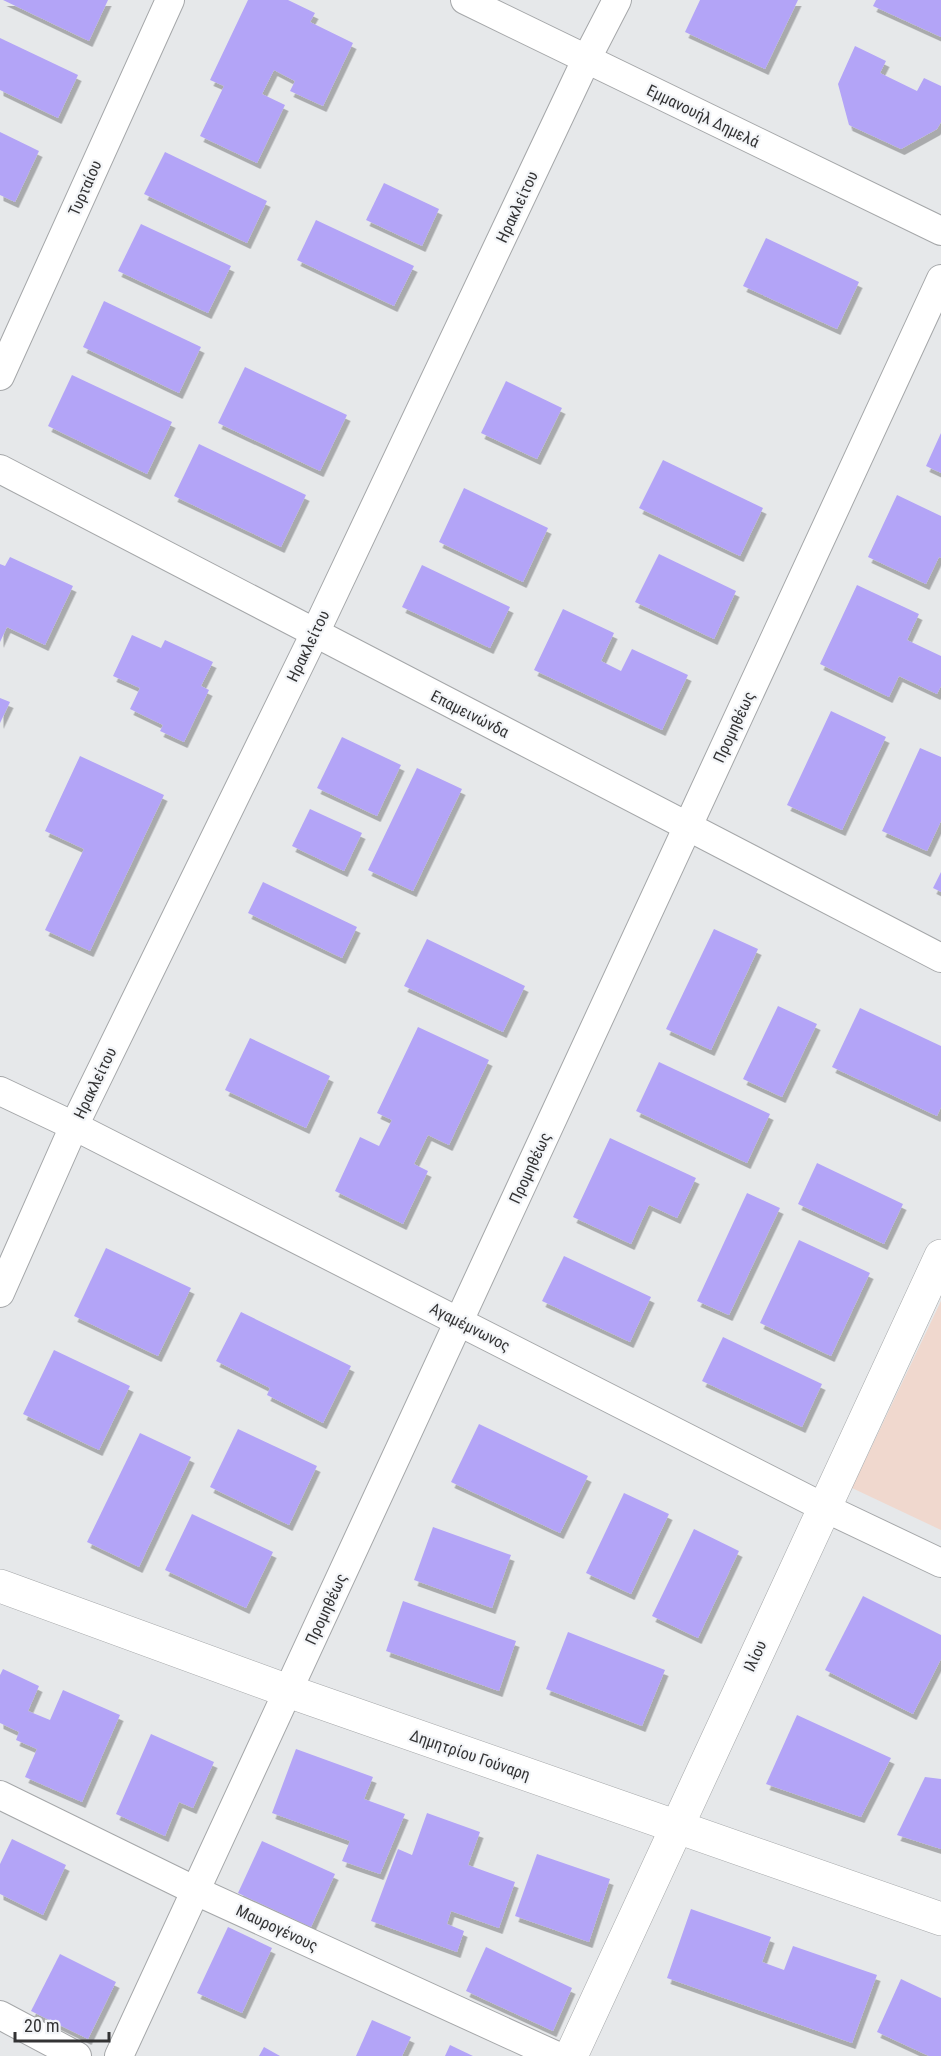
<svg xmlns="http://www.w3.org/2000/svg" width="941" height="2056" font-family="'Roboto Condensed',sans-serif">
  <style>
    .education { fill: #f0d8ce }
    .building { fill: #b3a4f7; filter: url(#shadow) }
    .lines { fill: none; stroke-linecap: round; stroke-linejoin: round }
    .minor-casing { stroke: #a5a7a9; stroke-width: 30 }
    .tertiary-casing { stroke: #a5a7a9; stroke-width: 34 }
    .secondary-casing { stroke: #a5a7a9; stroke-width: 34 }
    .minor { stroke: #fff; stroke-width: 28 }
    .tertiary { stroke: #fff; stroke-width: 33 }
    .secondary { stroke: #fff; stroke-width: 33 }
    .labels { text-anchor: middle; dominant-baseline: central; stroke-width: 4.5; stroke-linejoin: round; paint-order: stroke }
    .street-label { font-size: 16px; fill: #333334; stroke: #f3f5f8 }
  </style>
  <defs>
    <filter id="shadow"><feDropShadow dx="3.5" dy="6" stdDeviation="0" flood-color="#0004"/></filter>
  </defs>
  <rect width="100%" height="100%" fill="#e6e8ea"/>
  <path class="education" d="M941,1301V1530L852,1488Z"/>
  <g class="building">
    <path d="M3,0H108L89,41Z"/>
    <path d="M248,0H288L315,13L310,22L353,43L323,106L290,91L295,81L274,70L262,94L285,105L257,163L200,136L224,86L210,80Z"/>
    <path d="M700,0H798L765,69L685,32Z"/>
    <path d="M876,0H941V37L873,6Z"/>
    <path d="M0,38L78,75L58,118L0,90Z"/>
    <path d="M855,46L886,61L880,73L917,91L924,78L941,86V122L937,129L901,149L849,125L838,84Z"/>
    <path d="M0,132L39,151L15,202L0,195Z"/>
    <path d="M165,152L267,201L247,243L144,194Z"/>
    <path d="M384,183L439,209L422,246L366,220Z"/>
    <path d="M316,220L414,266L394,306L297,260Z"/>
    <path d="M141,224L231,266L208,313L118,271Z"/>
    <path d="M766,238L859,282L837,329L743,286Z"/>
    <path d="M104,301L201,347L179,393L83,347Z"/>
    <path d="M245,367L347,415L320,471L218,423Z"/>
    <path d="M72,375L172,422L147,474L48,426Z"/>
    <path d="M506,381L562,408L537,459L481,433Z"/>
    <path d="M941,433V473L926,466Z"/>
    <path d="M199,444L306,495L281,547L174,496Z"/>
    <path d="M663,460L763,508L740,556L639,508Z"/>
    <path d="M464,488L548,528L523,582L439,542Z"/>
    <path d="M897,495L941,516V558L939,557L926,584L868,557Z"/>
    <path d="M659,554L736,591L714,639L635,602Z"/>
    <path d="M10,557L73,586L45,645L7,627L0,642V564L5,566Z"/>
    <path d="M422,565L510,607L490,648L402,607Z"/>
    <path d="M857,585L919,614L907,640L941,656V686L937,694L899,676L889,697L820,664Z"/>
    <path d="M563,609L614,633L601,661L621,671L632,649L688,675L662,730L534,670Z"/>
    <path d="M132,635L161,648L165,640L213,662L201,686L209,690L184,742L160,731L163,725L130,709L140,688L113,676Z"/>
    <path d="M0,698L10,702L0,723Z"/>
    <path d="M831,711L886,737L842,830L787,805Z"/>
    <path d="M342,737L401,765L377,816L317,788Z"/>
    <path d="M920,748L941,757V821L927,851L882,831Z"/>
    <path d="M80,756L164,795L90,951L45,930L84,849L45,831Z"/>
    <path d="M417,768L462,789L413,891L368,870Z"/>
    <path d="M310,809L362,833L344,871L292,846Z"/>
    <path d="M941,872V892L933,888Z"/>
    <path d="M263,882L357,927L342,958L248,913Z"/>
    <path d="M714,929L758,949L711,1050L666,1029Z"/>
    <path d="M427,939L525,986L503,1032L404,986Z"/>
    <path d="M778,1006L817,1024L782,1097L743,1079Z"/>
    <path d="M860,1008L941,1046V1107L937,1116L832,1067Z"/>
    <path d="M418,1027L489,1060L449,1145L428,1135L414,1164L428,1171L403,1224L335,1191L360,1137L379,1146L392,1120L377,1113Z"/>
    <path d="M250,1038L330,1076L306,1128L225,1090Z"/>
    <path d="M659,1062L770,1114L747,1163L636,1111Z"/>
    <path d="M610,1138L696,1178L677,1218L649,1205L631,1244L573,1217Z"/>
    <path d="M817,1163L903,1204L884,1244L798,1204Z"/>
    <path d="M747,1193L780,1208L729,1315L697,1301Z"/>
    <path d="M799,1240L870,1273L831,1356L760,1323Z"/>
    <path d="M106,1248L191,1288L158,1356L74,1316Z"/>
    <path d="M564,1256L651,1297L630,1342L542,1301Z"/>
    <path d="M241,1312L351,1366L323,1423L267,1395L270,1388L216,1361Z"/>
    <path d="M723,1337L822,1384L802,1427L702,1381Z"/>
    <path d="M54,1350L130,1386L99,1450L23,1414Z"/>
    <path d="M479,1424L588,1476L560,1533L451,1482Z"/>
    <path d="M238,1429L317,1466L289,1525L210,1487Z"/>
    <path d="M140,1433L191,1457L139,1567L87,1542Z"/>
    <path d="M624,1493L669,1514L631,1594L586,1573Z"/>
    <path d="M192,1514L273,1552L246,1608L165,1570Z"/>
    <path d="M433,1527L511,1555L492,1608L414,1580Z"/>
    <path d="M694,1529L739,1551L698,1638L652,1616Z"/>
    <path d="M863,1596L941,1635V1659L913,1714L825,1670Z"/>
    <path d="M403,1601L516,1641L499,1691L386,1651Z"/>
    <path d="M568,1632L665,1670L642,1726L546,1689Z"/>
    <path d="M3,1669L39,1686L28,1711L50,1720L63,1690L120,1715L82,1802L25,1777L37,1749L16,1740L19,1732L0,1723V1675Z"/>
    <path d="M797,1715L891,1758L861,1817L766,1784Z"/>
    <path d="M151,1734L214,1762L193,1808L179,1802L165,1836L116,1814Z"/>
    <path d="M296,1749L373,1777L364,1799L405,1814L380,1874L342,1861L350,1841L272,1813Z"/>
    <path d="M925,1777L941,1779V1849L897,1835Z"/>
    <path d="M427,1813L480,1832L468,1865L515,1882L499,1928L451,1911L447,1924L464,1931L457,1952L371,1921L398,1849L412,1855Z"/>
    <path d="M12,1839L66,1865L43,1915L0,1894V1864Z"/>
    <path d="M262,1841L335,1874L311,1927L238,1893Z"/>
    <path d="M537,1854L610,1879L589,1942L515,1916Z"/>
    <path d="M691,1909L771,1937L762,1962L784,1970L793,1946L877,1975L852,2043L667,1978Z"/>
    <path d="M228,1927L272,1948L242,2013L197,1993Z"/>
    <path d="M486,1947L572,1988L553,2031L466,1991Z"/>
    <path d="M60,1954L116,1982L88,2039L31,2011Z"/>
    <path d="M901,1979L941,1998V2056H929L877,2032Z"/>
    <path d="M372,2020L411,2037L402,2056H356Z"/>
    <path d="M450,2045L473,2056H445Z"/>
    <path d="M264,2047L280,2056H259Z"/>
  </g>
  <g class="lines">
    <defs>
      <g id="minor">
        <path d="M465,0L941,231"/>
        <path d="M0,376L170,0"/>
        <path d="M0,469L941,958"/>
        <path d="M0,1091L74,1126L823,1507L941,1563"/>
        <path d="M0,1293L74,1126L315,633L586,60L617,0"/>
        <path d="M0,1795L196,1891L557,2056"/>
        <path d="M0,2015L77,2056"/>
        <path d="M119,2056L941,279"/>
      </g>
      <path id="tertiary" d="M571,2056L941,1256"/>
      <path id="secondary" d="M0,1586L288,1691L941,1919"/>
    </defs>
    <use href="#minor" class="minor-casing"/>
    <use href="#tertiary" class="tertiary-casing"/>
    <use href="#secondary" class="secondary-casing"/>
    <use href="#minor" class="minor"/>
    <use href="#tertiary" class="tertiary"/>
    <use href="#secondary" class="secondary"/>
  </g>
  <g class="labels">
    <g class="street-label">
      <text transform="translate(703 116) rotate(26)">Εμμανουήλ Δημελά</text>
      <text transform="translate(85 188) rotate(-66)">Τυρταίου</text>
      <text transform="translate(517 207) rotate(-65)">Ηρακλείτου</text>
      <text transform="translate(308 646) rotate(-64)">Ηρακλείτου</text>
      <text transform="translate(470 714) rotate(27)">Επαμεινώνδα</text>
      <text transform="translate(734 727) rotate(-65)">Προμηθέως</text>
      <text transform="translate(95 1083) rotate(-64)">Ηρακλείτου</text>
      <text transform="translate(530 1168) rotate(-65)">Προμηθέως</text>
      <text transform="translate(470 1327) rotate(27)">Αγαμέμνωνος</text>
      <text transform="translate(326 1609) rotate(-65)">Προμηθέως</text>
      <text transform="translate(755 1656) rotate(-65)">Ιλίου</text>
      <text transform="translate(470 1755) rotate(19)">Δημητρίου Γούναρη</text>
      <text transform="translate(277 1928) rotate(25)">Μαυρογένους</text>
    </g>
  </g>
  <path d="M15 2032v9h94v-9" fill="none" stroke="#333334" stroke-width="3"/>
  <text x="24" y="2032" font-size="18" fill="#333334" stroke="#f3f5f8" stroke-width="4.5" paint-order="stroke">20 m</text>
</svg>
